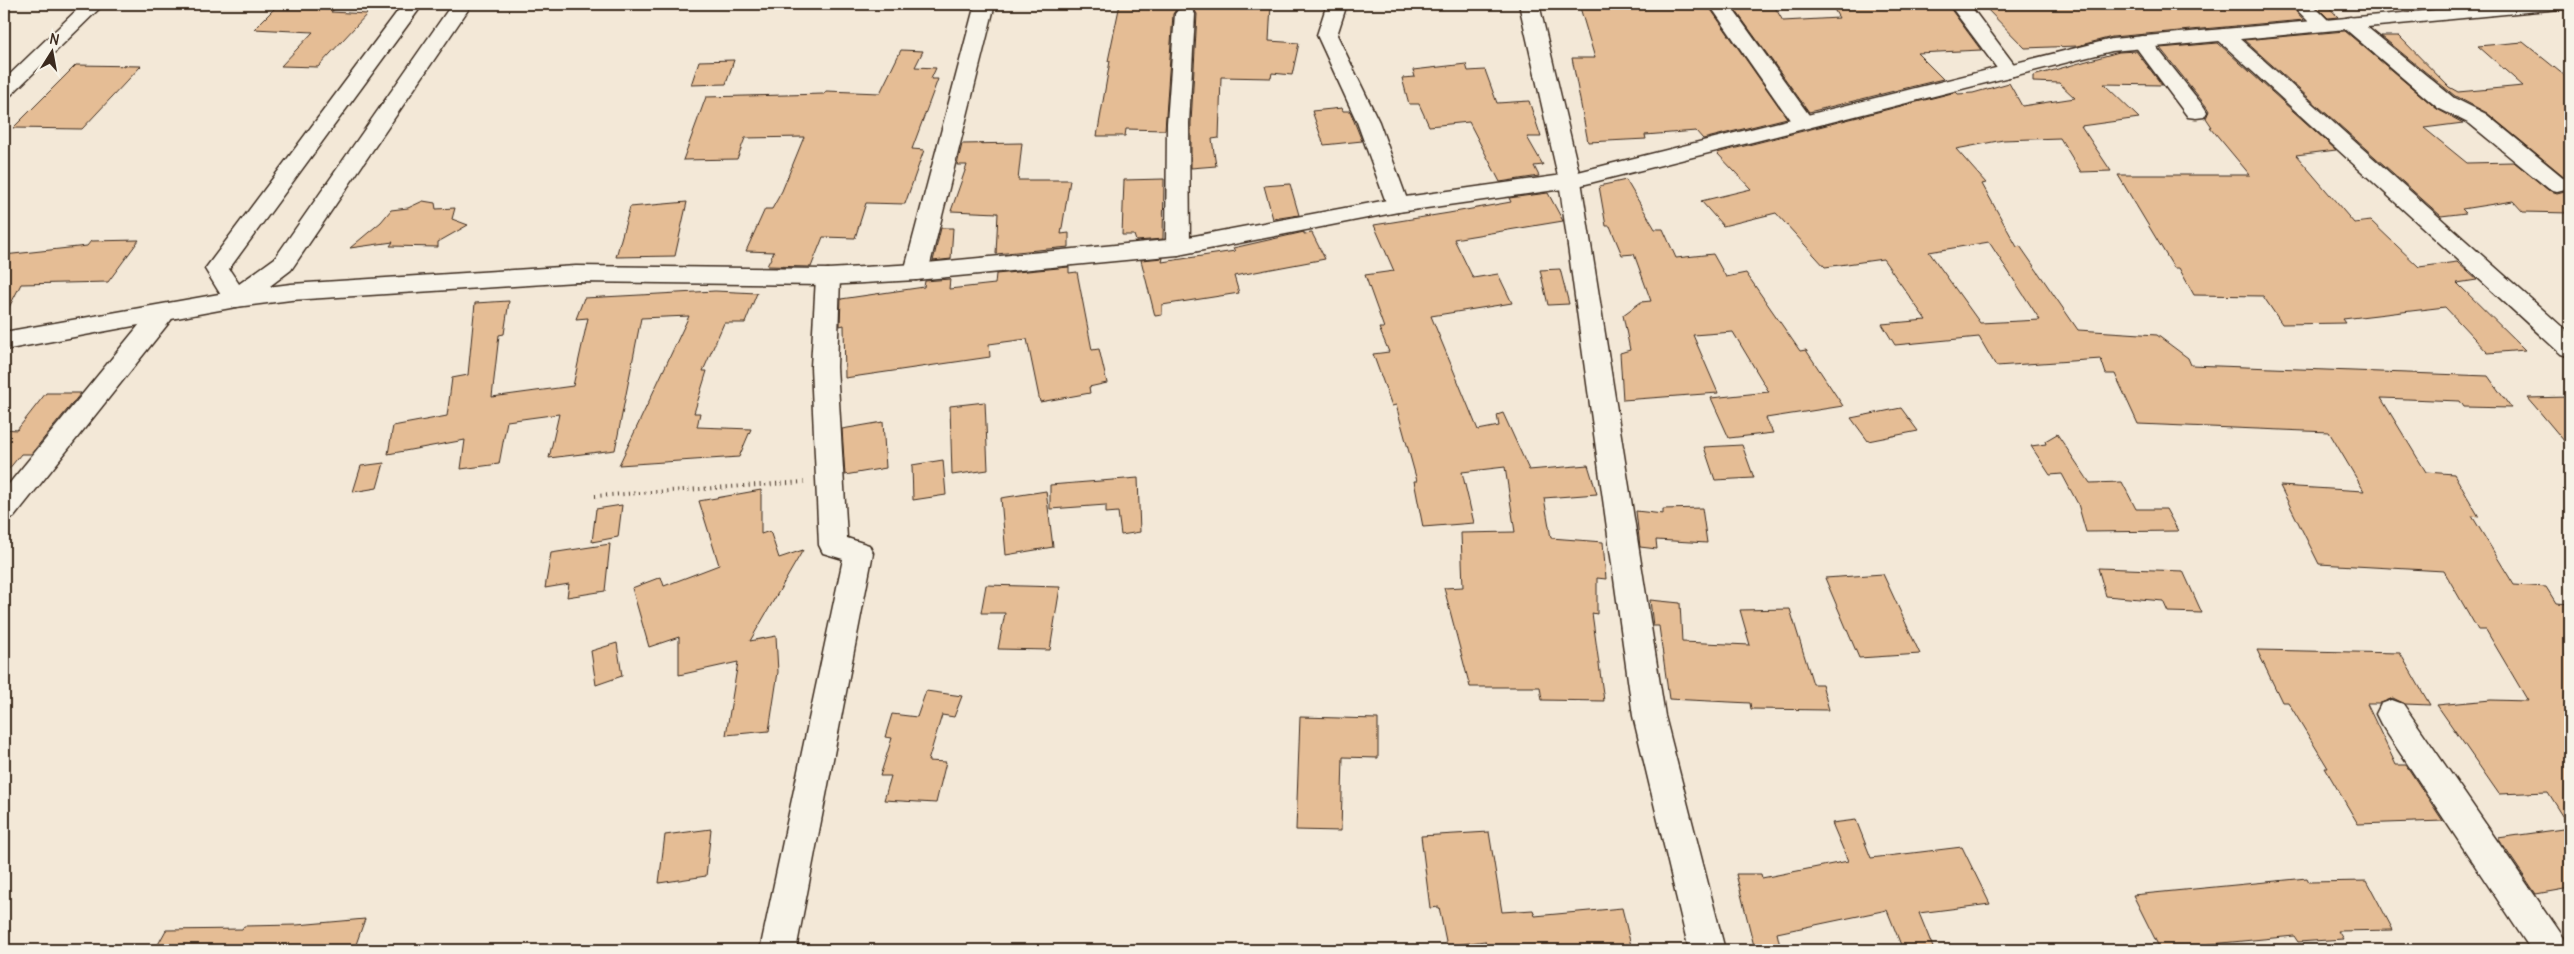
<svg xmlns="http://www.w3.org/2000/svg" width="2574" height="954" font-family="Delius,sans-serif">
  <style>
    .building { fill: #e5bd95; stroke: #3b2a1e; fill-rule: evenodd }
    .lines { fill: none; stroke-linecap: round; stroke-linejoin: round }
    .minor-casing { stroke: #3b2a1e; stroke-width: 3 }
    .tertiary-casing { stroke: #3b2a1e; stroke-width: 3 }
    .path { stroke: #3b2a1e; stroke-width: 4; stroke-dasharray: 1 4.5; stroke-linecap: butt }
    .minor { fill: #f7f3e8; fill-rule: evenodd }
    .tertiary { fill: #f7f3e8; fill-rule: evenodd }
  </style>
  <rect width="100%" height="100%" fill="#f3e8d7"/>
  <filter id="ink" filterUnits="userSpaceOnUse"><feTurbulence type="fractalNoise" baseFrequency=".02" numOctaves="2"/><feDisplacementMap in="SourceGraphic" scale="10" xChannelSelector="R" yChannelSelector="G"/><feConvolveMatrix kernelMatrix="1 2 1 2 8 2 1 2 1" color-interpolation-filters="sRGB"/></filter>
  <g filter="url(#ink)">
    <g class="building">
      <path d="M279,4H340L331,12L367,14L318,67L281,66L313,32L254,29Z"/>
      <path d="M1120,4H1271L1269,41L1299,43L1292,75L1272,73L1271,78L1221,77L1219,138L1212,139L1216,166L1191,168V123L1197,14L1194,9L1186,6L1177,8L1173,14L1165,130L1126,129L1125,136H1097L1110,61H1108Z"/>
      <path d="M1579,4H1707L1787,118L1703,139L1696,131L1645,135L1646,139L1588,142L1572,58H1595Z"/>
      <path d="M1731,4H1773L1783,21L1839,18L1831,4H1947L1981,50L1917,53L1943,79L1809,112Z"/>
      <path d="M1982,4H2289L2304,20L2112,37L2077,46L2025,48Z"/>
      <path d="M2314,4H2326L2338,17L2328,18Z"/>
      <path d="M2345,31L2437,109L2463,123L2424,128L2467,163L2514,162L2548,190L2557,193L2565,191L2570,185L2566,178L2487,113L2455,96L2381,36H2399L2449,87L2458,92L2523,86L2478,46L2523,42L2570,80V213L2523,212L2513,201L2462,209L2466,213L2441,216L2244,40Z"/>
      <path d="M2218,43L2336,150L2296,155L2354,223L2371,221L2419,267L2457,262L2477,280L2457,283L2525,350L2488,353L2445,307L2343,319L2346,323L2282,324L2263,296L2194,295L2179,268H2174L2118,175H2250L2210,127H2212L2206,118L2209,111L2206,106L2160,48Z"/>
      <path d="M901,50L923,51L915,67L936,68L931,79H938L912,149L924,150L905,204L866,203L855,238L823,237L811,267L767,266L774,252L746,251L765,209H772L782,191L804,137L745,138L737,159L683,160L706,97L824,94L826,91L880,93Z"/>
      <path d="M2136,51L2162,85L2104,84L2139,118L2081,126L2111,171L2081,172L2060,138L2003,140L1956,149L1986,183L1982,184L2017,247L2020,246L2078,330L2157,335L2188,358L2191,365L2488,376L2511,408L2464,407L2460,401L2381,398L2426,472L2454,474L2479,517L2472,516L2514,585L2546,587L2556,603L2570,604V827L2548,792L2499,794L2437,705L2491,700L2528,701L2486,630H2478L2444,571L2319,564L2280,486L2364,491L2329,432L2138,424L2115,374H2106L2101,359L1996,366L1979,337L1895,345L1882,324L1926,320L1883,259L1825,267L1776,213L1723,226L1701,201L1751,189L1717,153L1956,92L1958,94L1973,93L2009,83L2022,106L2075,98L2059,83L2033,82V76L2119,52ZM1989,242L2040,320L1980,323L1929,252Z"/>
      <path d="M734,60L726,84L691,85L699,61Z"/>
      <path d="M1466,64L1468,71L1485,70L1497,103L1529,101L1541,137H1527L1543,165L1534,166L1539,176L1500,182L1469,122L1429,126L1419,104H1409L1402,78L1415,77L1413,70Z"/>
      <path d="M76,65L141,66L82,129L13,128Z"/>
      <path d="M1342,108L1343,111H1350L1362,141L1324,145L1312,111Z"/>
      <path d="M1022,143L1018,180H1070L1061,234L1069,233V247L996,254L998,213L951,211L967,165H957L962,144Z"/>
      <path d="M1164,179L1163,239L1136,241L1134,235H1122L1124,180Z"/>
      <path d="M1626,180L1655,229H1663L1676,258L1713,254L1726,277L1746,273L1800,351L1806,350L1843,406L1766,418L1773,433L1729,438L1711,398L1769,392L1733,332L1693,335L1718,393L1623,400L1620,353L1630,350L1623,315L1641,302L1651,301L1634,254L1622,255L1610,226H1606L1599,186Z"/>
      <path d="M1290,184L1299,215L1273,219L1264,186Z"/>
      <path d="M1548,193L1563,221L1454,239L1473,278L1498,274L1512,303L1431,316L1478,430L1499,426L1497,415L1503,413L1529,470L1588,465L1597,494L1544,498L1551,538L1603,542L1606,579L1597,578V614L1592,613L1604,701L1542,700L1540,687H1470L1444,588L1463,587L1461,533L1515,532L1505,467L1462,472L1474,523L1423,527L1414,481H1417L1396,405L1392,406L1373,354L1389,352L1379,328H1384L1365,275L1394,271L1374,225L1449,213L1511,202L1509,198Z"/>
      <path d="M423,201L435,203L436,209L455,208L452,219L468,225L438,242V247L390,246L393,242L350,248L381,222L391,210L408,208Z"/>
      <path d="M687,202L675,256L616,257L630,207Z"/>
      <path d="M941,228H953L951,259L933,261Z"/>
      <path d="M1304,232V234L1312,233L1325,259L1234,276L1239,293L1162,305V315L1155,316L1141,260L1163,258L1162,262L1235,251L1233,248Z"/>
      <path d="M139,240L108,282L21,284L4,317V255L87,246L91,241Z"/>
      <path d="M1069,267V273L1077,272L1092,350L1099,349L1107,383L1089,387L1090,393L1040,402L1027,339L989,344L990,357L845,378L844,325L840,326L841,299L924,287L925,281L950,279L949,289L995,284L996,274Z"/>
      <path d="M1560,269L1569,304L1548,305L1540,270Z"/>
      <path d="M715,291L757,293L745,323H724L703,371H707L694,413H700L697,427L751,429L739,457L619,465L689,316L641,318L615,450L549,458L559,414L507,421L499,464L461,469L465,440L388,454L393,426L447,416L452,378L468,375L475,303L509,301L504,334L499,335L492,397L573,386L588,318L576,319L584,298Z"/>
      <path d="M46,393H81L31,454H21L4,475V429L17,430Z"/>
      <path d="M2570,397V448L2528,398Z"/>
      <path d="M985,402L988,470L952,475L950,406Z"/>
      <path d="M1901,408L1918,431L1868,441L1851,418Z"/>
      <path d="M883,422L886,468L845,475L842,429Z"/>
      <path d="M2057,434L2090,483L2122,482L2136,509H2166L2178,531L2086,532L2078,504L2062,474L2050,475L2031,446L2046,444L2045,441Z"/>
      <path d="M1742,445L1754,478L1715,480L1704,447Z"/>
      <path d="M943,460L946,495L913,500L912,465Z"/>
      <path d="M384,463L377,488L353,492L361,466Z"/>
      <path d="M1138,478L1140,532L1121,535L1118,512L1106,513V505L1050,509V485Z"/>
      <path d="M761,490V534L770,531L779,558L803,550L750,641L776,636L778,672L769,731L726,735L738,662L679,675V637L649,647L632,588L661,577L664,586L719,565L699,501Z"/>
      <path d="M1046,491L1053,547L1006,555L1001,498Z"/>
      <path d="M622,505L618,537L592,542L596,509Z"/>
      <path d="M1702,508L1707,543L1656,540L1657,549L1640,547L1636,511L1663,514V509Z"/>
      <path d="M610,544L605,591L567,597L569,584L545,588L551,553Z"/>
      <path d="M2098,568L2183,571L2202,613L2168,612L2163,601L2106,596Z"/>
      <path d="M1883,574L1920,654L1859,658L1825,578Z"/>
      <path d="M986,585L1060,587L1050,650L998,649L1005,613H981Z"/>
      <path d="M1650,600L1680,603L1682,642L1750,645L1740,610L1790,609L1813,684H1822L1829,710L1751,709L1750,703L1669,699L1659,626H1653Z"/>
      <path d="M617,643L622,676L596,685L591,651Z"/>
      <path d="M2257,650L2400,653L2430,705L2405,704L2393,698L2379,704H2367L2396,765H2406L2443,821L2358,824L2325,768H2328L2288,702H2282Z"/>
      <path d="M926,691L962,696L954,717L942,715L928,761L946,762L936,803L884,800L891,776H880L892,738L885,737L892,714L917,717Z"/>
      <path d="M1300,717L1378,719V758L1343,757L1341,831L1296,830Z"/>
      <path d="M1856,820L1871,858L1962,847L1990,904L1919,913L1934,950H1903L1887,910L1777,933L1781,950H1755L1736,874H1761L1762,878L1848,861L1832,823Z"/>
      <path d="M2570,828V888L2536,894L2498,838Z"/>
      <path d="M711,829L706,876L659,883L665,835Z"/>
      <path d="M1489,832L1502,912L1533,910L1535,916L1622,908L1632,950H1487L1485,941L1447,946L1439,907L1430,908L1421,836Z"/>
      <path d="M2307,878L2309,882L2367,881L2393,930L2338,931L2343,939L2298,942L2294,936L2160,949L2133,895Z"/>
      <path d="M365,919L354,950H155L166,930L242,929L244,926L297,925Z"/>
    </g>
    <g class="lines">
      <defs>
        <g id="minor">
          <path d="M83,4H104L11,95L4,97V80Z"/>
          <path d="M403,4H423L229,269L239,284L275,258L452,4H472L291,270L245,305L236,307L227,305L205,269Z"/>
          <path d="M975,4H995L928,272L925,278L916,280L907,278L904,272Z"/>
          <path d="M1327,4H1347L1337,35L1379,122L1409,205L1406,210L1398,212L1390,210L1387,205L1357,122L1317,35Z"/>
          <path d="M1519,4H1539L1581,181L1665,716L1725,950H1689L1633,716L1559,181Z"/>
          <path d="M1709,4H1729L1814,122L1811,127L1803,128L1795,127Z"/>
          <path d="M1949,4H1969L2019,71L2016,75L2009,77L2002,75Z"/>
          <path d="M2291,4H2312L2333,25L2330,29H2316Z"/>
          <path d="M1185,8L1192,10L1195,14L1189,123L1190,247L1186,252L1178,255L1170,252L1166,247L1167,123L1175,14L1178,10Z"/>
          <path d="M2350,17L2357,19L2454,98L2486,114L2565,179L2568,184L2565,189L2557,191L2549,189L2470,124L2438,108L2343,27L2340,23L2343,19Z"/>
          <path d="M2224,29L2231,31L2570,334V357L2561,354L2217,39L2214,35L2217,31Z"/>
          <path d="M2142,36L2149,38L2204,107L2207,112L2204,117L2196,118L2188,117L2132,42L2135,38Z"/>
          <path d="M828,269L837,271L840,277L837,367L847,538L869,545L873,553L796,950H760L843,559L823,553L819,545L811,367L816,277L819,271Z"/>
          <path d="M162,306L171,308L174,314L171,320L14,517L4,520V490L153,308Z"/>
          <path d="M2392,700L2403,704L2564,938L2569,950H2531L2381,724L2376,714L2381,704Z"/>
        </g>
        <path id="tertiary" d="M2502,4H2570V8L2112,51L1570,188L1398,212L1178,255L916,280L828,285L576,282L291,300L236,307L4,350V332L236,291L291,284L576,266L828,269L916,264L1178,239L1398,198L1570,174L2112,39Z"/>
      </defs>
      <use href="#minor" class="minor-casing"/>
      <use href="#tertiary" class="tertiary-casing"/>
      <path class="path" d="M595,496L804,482"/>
      <use href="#minor" class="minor"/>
      <use href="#tertiary" class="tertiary"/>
    </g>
  </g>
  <rect width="2574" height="954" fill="none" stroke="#f7f3e8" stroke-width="20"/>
  <rect x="10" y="10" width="2554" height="934" fill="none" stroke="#3b2a1e" stroke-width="2" filter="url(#ink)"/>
  <g transform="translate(52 52) rotate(11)" stroke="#f7f3e8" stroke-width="4" paint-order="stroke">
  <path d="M0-4L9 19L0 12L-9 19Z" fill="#3b2a1e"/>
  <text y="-8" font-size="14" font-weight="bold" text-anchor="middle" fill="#3b2a1e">N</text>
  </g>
</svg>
